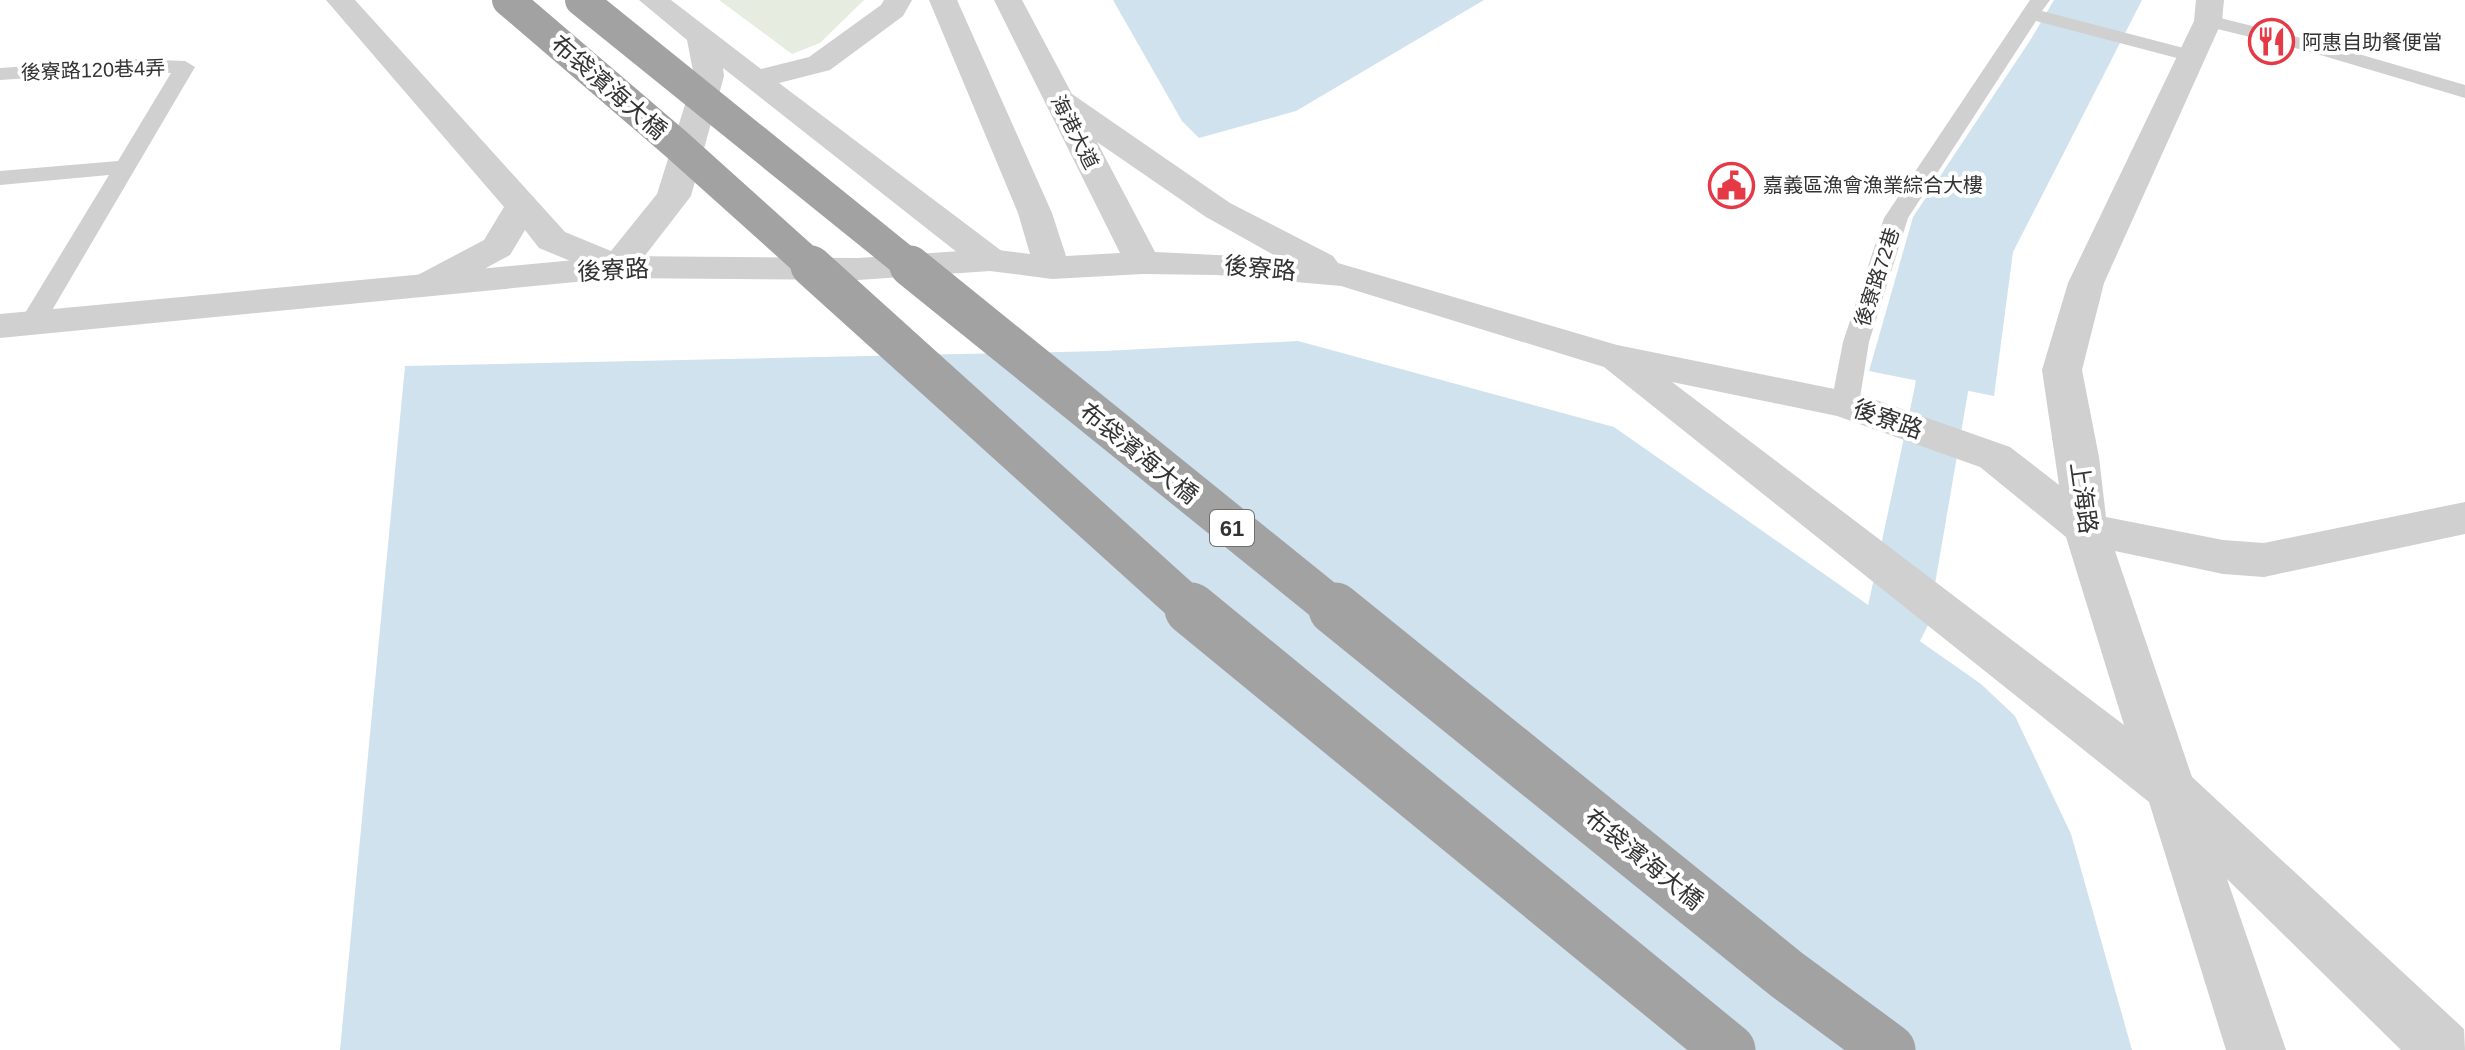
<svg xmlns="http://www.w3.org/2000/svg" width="2465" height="1050" font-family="Helvetica,'Noto Sans TC',sans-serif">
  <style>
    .green { fill: #e6ecdf }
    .water { fill: #cfe2ee }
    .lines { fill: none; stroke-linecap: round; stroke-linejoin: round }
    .canal { fill: #cfe2ee; fill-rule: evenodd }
    .service { fill: #d0d0d0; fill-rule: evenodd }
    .minor { fill: #d0d0d0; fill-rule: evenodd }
    .tertiary { fill: #d0d0d0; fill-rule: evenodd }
    .trunk-bridge-far2 { stroke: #a2a2a2; stroke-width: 32 }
    .trunk-bridge-far1 { stroke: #a2a2a2; stroke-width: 41 }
    .trunk-bridge { stroke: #a2a2a2; stroke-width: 53 }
    .labels { text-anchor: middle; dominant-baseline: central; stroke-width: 8; stroke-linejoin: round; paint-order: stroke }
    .far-poi-label { font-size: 20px; fill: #333; stroke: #fff; text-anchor: start }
    .far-street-label { font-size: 20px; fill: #333; stroke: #fff }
    .shield { fill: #fff; stroke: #707070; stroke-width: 2 }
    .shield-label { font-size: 22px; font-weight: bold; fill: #333 }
    .street-label { font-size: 24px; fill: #333; stroke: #fff }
  </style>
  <rect width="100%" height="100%" fill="#fff"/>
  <path class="green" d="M719,0H864L820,43L792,54Z"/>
  <g class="water">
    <path d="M1113,0H1484L1296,111L1199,138L1182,121Z"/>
    <path d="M2054,0H2142L2013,252L1994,396L1869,371L1913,217L2031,39Z"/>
    <path d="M1298,341L1614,427L1981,684L2015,716L2071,834L2132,1050H340L405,366L1104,351Z"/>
  </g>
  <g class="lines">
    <path class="canal" d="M1952,287L1970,292L1977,303L1969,386L1928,625L1919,643L1896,650L1873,643L1864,625L1915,386L1927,303L1934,292Z"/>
    <g class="service">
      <path d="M2030,0H2050L2042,11L2199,52L2202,56L2192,62L2036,21L1908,218L1869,342L1859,404L1855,411L1845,413L1835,411L1831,404L1843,342L1884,218Z"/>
      <path d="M2208,15L2321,43L2465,85V98L2307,51L2201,25L2198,21L2201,17Z"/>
      <path d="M135,59L185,61L195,67L41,329H23L19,323L109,175L0,185V171L118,161L171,73L135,71L0,80V68Z"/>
    </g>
    <path class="minor" d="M929,0H957L1052,213L1066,256L1120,253L994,0H1022L1072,94L1230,203L1333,256L1338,263L1617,345L1859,394L2010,447L2059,485L2042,370L2068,283L2194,21L2196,0H2224L2222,21L2104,283L2082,370L2099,457L2106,517L2223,540L2264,543L2465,502V534L2264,577L2223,574L2115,551L2192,777L2464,1029L2465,1050H2401L2227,879L2286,1050H2226L2149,802L1604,367L1341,286L1217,275L1143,274L1052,279L990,271L858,280L617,278L0,338V314L617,256L858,258L990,249L1030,254L1018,213ZM1097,142L1206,217L1279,258L1155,252ZM1672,382L1837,416L1980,467L2066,537L2124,725Z"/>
    <path class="tertiary" d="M326,0H355L565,232L611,251L657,194L694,76L687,40L639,0H671L761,69L809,57L881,5L884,0H912L903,16L830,70L779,83L1003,252L1008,260L1003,268L990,271L977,268L723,68L724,76L691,196L630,275L617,278L604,275L539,248L525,230L510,255L440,293L427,296L414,293L409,285L414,277L484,240L504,207Z"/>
    <g class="trunk-bridge-far2">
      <path d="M508,0L676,144L814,268"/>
      <path d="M581,0L913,268"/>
    </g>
    <g class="trunk-bridge-far1">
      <path d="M811,266L1193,611"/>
      <path d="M910,266L1337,611"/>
    </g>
    <g class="trunk-bridge">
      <path d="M1191,609L1729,1050"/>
      <path d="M1335,609L1786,974L1889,1050"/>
    </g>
  </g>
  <defs>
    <symbol id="restaurant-ring" viewBox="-11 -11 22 22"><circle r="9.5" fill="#fff" stroke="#e63946" stroke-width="1.5"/><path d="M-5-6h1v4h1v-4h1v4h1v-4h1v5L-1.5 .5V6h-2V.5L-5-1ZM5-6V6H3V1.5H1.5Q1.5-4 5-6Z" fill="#e63946"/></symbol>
    <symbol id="civic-ring" viewBox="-11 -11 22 22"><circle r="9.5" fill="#fff" stroke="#e63946" stroke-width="1.5"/><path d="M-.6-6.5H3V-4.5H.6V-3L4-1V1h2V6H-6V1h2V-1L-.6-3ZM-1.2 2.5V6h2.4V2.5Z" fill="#e63946"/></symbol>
  </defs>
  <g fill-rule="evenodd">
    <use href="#restaurant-ring" x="2246" y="16" width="51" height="51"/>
    <use href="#civic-ring" x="1706" y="160" width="51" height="51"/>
  </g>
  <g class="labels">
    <g class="far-poi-label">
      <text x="2302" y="42">阿惠自助餐便當</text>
      <text x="1763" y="185">嘉義區漁會漁業綜合大樓</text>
    </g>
    <g class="far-street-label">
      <text transform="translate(93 70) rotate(-2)">後寮路120巷4弄</text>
      <text transform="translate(1075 132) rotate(63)">海港大道</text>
      <text transform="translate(1877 277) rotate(-72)">後寮路72巷</text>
    </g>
    <rect class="shield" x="1210" y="510" width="44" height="36" rx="6"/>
    <g class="shield-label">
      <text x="1232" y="528">61</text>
    </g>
    <g class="street-label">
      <text transform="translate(609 87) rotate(41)">布袋濱海大橋</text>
      <text transform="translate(1260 268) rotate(5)">後寮路</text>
      <text transform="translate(613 270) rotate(-3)">後寮路</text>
      <text transform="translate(1888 419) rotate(19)">後寮路</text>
      <text transform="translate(1139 453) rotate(39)">布袋濱海大橋</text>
      <text transform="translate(2084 498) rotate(82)">上海路</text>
      <text transform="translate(1644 859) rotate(39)">布袋濱海大橋</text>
    </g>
  </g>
</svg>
